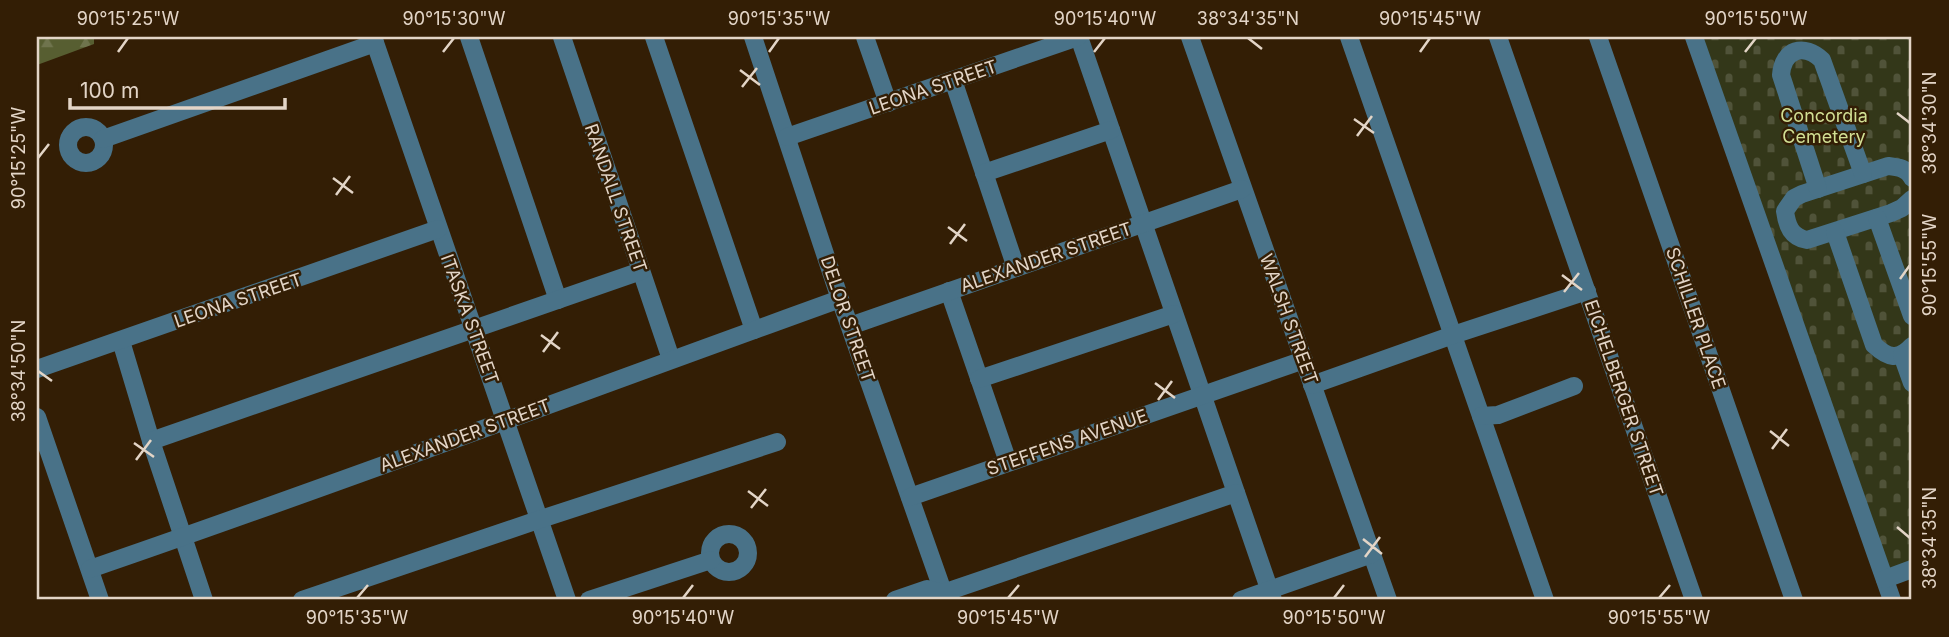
<svg xmlns="http://www.w3.org/2000/svg" width="1949" height="637" font-family="Inter,sans-serif">
  <style>
    .forest { fill: url(#forest-firs) }
    .cemetery { fill: url(#cemetery-stones) }
    .lines { fill: none; stroke-linecap: round; stroke-linejoin: round }
    .minor { stroke: #497288; stroke-width: 18 }
    .ticks { fill: none; stroke: #e3d5c7; stroke-width: 2.5 }
    .labels { text-anchor: middle; dominant-baseline: central; stroke-width: 5; stroke-linejoin: round; paint-order: stroke }
    .street-label { font-size: 18px; fill: #e3d5c7; stroke: #331e05 }
    .park-label { font-size: 18px; fill: #d2df94; stroke: #331e05 }
    .neatline { fill: none; stroke: #e3d5c7; stroke-width: 2.5 }
    .ticks-label { font-size: 18px; text-anchor: middle; fill: #e3d5c7 }
  </style>
  <defs>
    <pattern id="forest-firs" width="22" height="20" patternUnits="userSpaceOnUse" patternTransform="scale(1.75)"><rect width="22" height="20" fill="#575e31"/><path d="M5 1l3.5 6h-7zM16 11l3.5 6h-7z" fill="#6f744d"/></pattern>
    <pattern id="cemetery-stones" width="16" height="16" patternUnits="userSpaceOnUse" patternTransform="scale(1.75)"><rect width="16" height="16" fill="#333719"/><path d="M2 7V4a2 2 0 0 1 4 0v3zM10 15v-3a2 2 0 0 1 4 0v3z" fill="#505339"/></pattern>
  </defs>
  <rect width="100%" height="100%" fill="#331e05"/>
  <path class="forest" d="M37,37H94V44L37,65Z"/>
  <path class="cemetery" d="M1699,37H1912V563L1886,572Z"/>
  <g class="lines">
    <g class="minor">
      <path d="M373,37L567,600"/>
      <path d="M469,37L558,300"/>
      <path d="M562,37L671,359"/>
      <path d="M654,37L754,330"/>
      <path d="M753,37L840,299L946,600"/>
      <path d="M865,37L888,103"/>
      <path d="M1079,37L1273,600"/>
      <path d="M1190,37L1388,600"/>
      <path d="M1349,37L1545,600"/>
      <path d="M1498,37L1694,600"/>
      <path d="M1598,37L1794,600"/>
      <path d="M1694,37L1892,600"/>
      <path d="M953,80L1016,268"/>
      <circle cx="86" cy="145" r="18"/>
      <path d="M787,137L1078,37"/>
      <path d="M103,139L375,43"/>
      <path d="M984,173L1111,130"/>
      <path d="M1912,178C1908,168 1897,167 1888,166L1802,194L1794,198L1785,211C1787,226 1791,237 1807,240L1891,213L1902,208L1912,199"/>
      <path d="M1818,189L1781,75C1783,49 1804,43 1822,60L1863,174"/>
      <path d="M1877,218L1912,316"/>
      <path d="M1835,232L1874,345C1888,358 1898,361 1912,346"/>
      <path d="M949,291L1008,462"/>
      <path d="M850,326L1242,189"/>
      <path d="M121,341L151,441L204,600"/>
      <path d="M1902,355L1912,383"/>
      <path d="M37,369L438,229"/>
      <path d="M979,379L1174,314"/>
      <path d="M1312,385L1453,335L1587,291"/>
      <path d="M1481,416L1498,415L1574,386"/>
      <path d="M37,417L100,600"/>
      <path d="M151,441L641,271"/>
      <path d="M910,497L1304,360"/>
      <circle cx="729" cy="553" r="19"/>
      <path d="M90,569C341,483 590,389 840,299"/>
      <path d="M1885,579L1912,569"/>
      <path d="M302,600L538,520L777,442"/>
      <path d="M589,600L711,560"/>
      <path d="M895,600L927,589L943,593L1236,493"/>
      <path d="M1241,600L1372,554"/>
    </g>
  </g>
  <path class="ticks" d="M1248,38L1262,49M118,52L128,38M443,52L454,38M769,52L779,38M1094,52L1105,38M1420,52L1430,38M1745,52L1756,38M740,70L760,85M742,87L757,68M1897,113L1910,123M1354,119L1374,133M1357,136L1372,116M38,158L49,144M333,178L353,193M336,195L350,176M948,227L967,241M950,244L965,224M1562,275L1582,290M1900,279L1910,265M1564,292L1579,273M541,335L560,349M543,352L558,332M38,371L52,381M1155,383L1175,398M1158,400L1172,381M1770,431L1789,446M134,443L154,457M1772,449L1787,429M136,460L151,440M748,491L768,506M751,508L766,489M1897,527L1910,538M1363,539L1382,554M1365,557L1380,537M357,598L368,585M683,598L693,585M1008,598L1019,585M1334,598L1344,585M1659,598L1670,585"/>
  <g class="labels">
    <g class="street-label">
      <text transform="translate(933 87) rotate(-19)">LEONA STREET</text>
      <text transform="translate(616 198) rotate(71)">RANDALL STREET</text>
      <text transform="translate(1046 257) rotate(-19)">ALEXANDER STREET</text>
      <text transform="translate(238 300) rotate(-19)">LEONA STREET</text>
      <text transform="translate(1696 318) rotate(71)">SCHILLER PLACE</text>
      <text transform="translate(470 319) rotate(70)">ITASKA STREET</text>
      <text transform="translate(848 319) rotate(71)">DELOR STREET</text>
      <text transform="translate(1289 319) rotate(70)">WALSH STREET</text>
      <text transform="translate(1624 398) rotate(71)">EICHELBERGER STREET</text>
      <text transform="translate(465 435) rotate(-20)">ALEXANDER STREET</text>
      <text transform="translate(1067 442) rotate(-19)">STEFFENS AVENUE</text>
    </g>
    <g class="park-label">
      <text x="1824" y="115">Concordia<tspan x="1824" dy="21">Cemetery</tspan></text>
    </g>
  </g>
  <rect width="1949" height="637" fill="none" stroke="#331e05" stroke-width="77"/>
  <path d="M70 98v10h215v-10" fill="none" stroke="#e3d5c7" stroke-width="3.5"/>
  <text x="80" y="98" font-size="21" fill="#e3d5c7" stroke="#331e05" stroke-width="5" paint-order="stroke">100 m</text>
  <rect x="38" y="38" width="1872" height="560" class="neatline"/>
  <g class="ticks-label">
    <text x="128" y="25">90°15'25"W</text>
    <text x="454" y="25">90°15'30"W</text>
    <text x="779" y="25">90°15'35"W</text>
    <text x="1105" y="25">90°15'40"W</text>
    <text x="1248" y="25">38°34'35"N</text>
    <text x="1430" y="25">90°15'45"W</text>
    <text x="1756" y="25">90°15'50"W</text>
    <text transform="translate(1930 123) rotate(-90)" y="6">38°34'30"N</text>
    <text transform="translate(19 158) rotate(-90)" y="6">90°15'25"W</text>
    <text transform="translate(1930 265) rotate(-90)" y="6">90°15'55"W</text>
    <text transform="translate(19 371) rotate(-90)" y="6">38°34'50"N</text>
    <text transform="translate(1930 538) rotate(-90)" y="6">38°34'35"N</text>
    <text x="357" y="624">90°15'35"W</text>
    <text x="683" y="624">90°15'40"W</text>
    <text x="1008" y="624">90°15'45"W</text>
    <text x="1334" y="624">90°15'50"W</text>
    <text x="1659" y="624">90°15'55"W</text>
  </g>
</svg>
